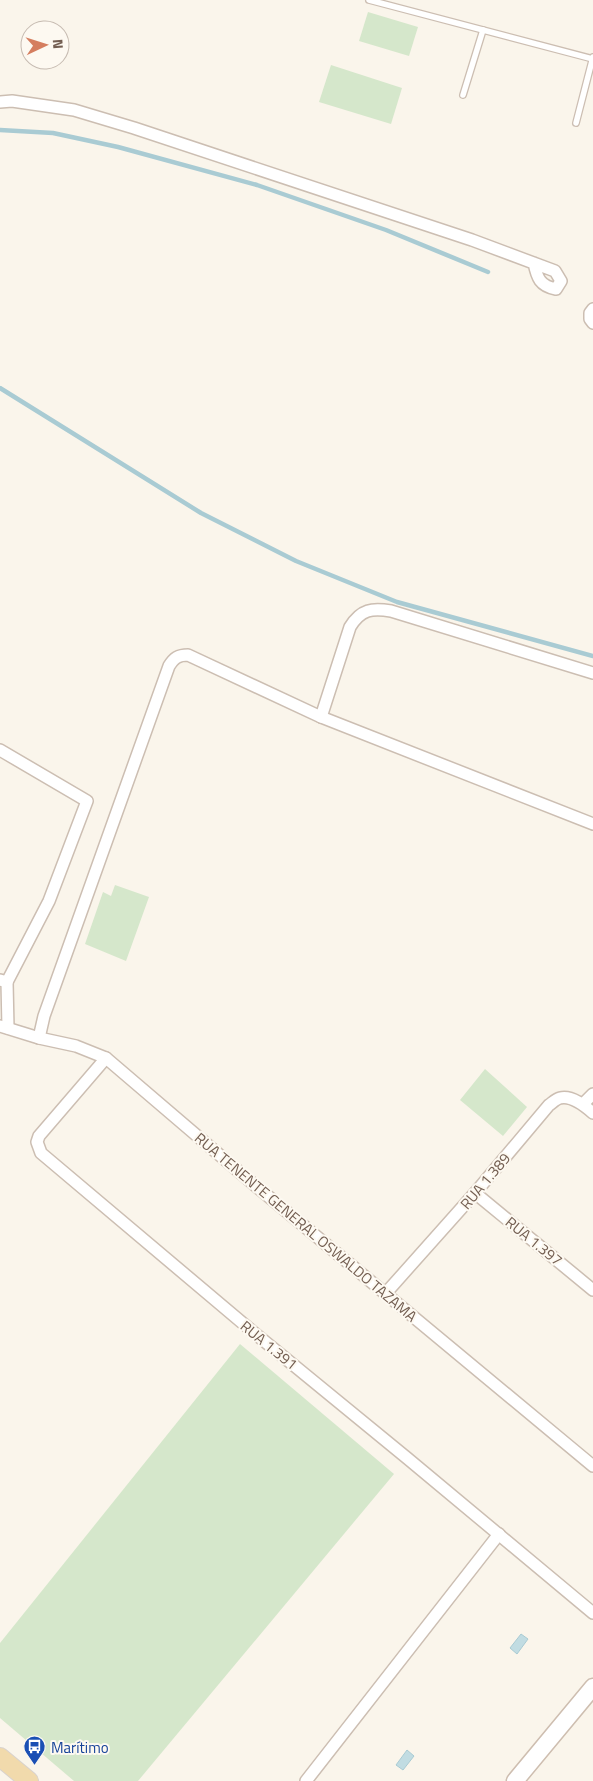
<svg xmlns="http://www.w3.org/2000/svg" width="593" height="1781" font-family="'Titillium Web',sans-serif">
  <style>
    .green { fill: #d5e7cb }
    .water { fill: #c1dce2; stroke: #a9cbd3 }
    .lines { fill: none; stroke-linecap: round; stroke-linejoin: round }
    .stream { stroke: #a9cbd3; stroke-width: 4.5 }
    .lane-casing { stroke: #ccbeb2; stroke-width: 8 }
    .street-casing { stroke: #ccbeb2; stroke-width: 14 }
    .secondary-casing { stroke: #cebeb0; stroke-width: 19 }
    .primary-casing { stroke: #d8d2ce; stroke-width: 20 }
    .lane { stroke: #fff; stroke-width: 5.5 }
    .street { stroke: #fff; stroke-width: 11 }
    .secondary { stroke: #fff; stroke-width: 16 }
    .primary { stroke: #f1daac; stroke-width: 18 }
    .labels { text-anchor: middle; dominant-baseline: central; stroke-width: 4; stroke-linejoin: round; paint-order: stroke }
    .street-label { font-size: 15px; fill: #735e51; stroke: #fdf9f1 }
    .transit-label { font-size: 15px; fill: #164399; stroke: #fdf9f1; text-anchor: start }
  </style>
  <rect width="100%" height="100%" fill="#faf5eb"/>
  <g class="green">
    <path d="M368,12L418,27L409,56L359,41Z"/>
    <path d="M331,65L402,88L391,124L319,102Z"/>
    <path d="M115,885L149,897L126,961L85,944L103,892L111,896Z"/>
    <path d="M485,1069L527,1107L503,1136L460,1100Z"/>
    <path d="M240,1344L394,1474L138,1781H74L0,1718V1643Z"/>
  </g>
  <g class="water">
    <path d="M521,1634L528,1639L517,1654L510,1648Z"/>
    <path d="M407,1750L414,1756L403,1770L396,1765Z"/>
  </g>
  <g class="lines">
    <g class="stream">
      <path d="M0,130L53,133L118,147L257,185L386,230L488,272"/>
      <path d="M0,388L201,513L296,561L397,602L593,656"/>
    </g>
    <defs>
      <g id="lane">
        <path d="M369,0L593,59"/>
        <path d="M463,95L483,30"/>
        <path d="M576,123L593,57"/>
      </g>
      <g id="street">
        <path d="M0,102L12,101L74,110L134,128L472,240L555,271L561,281L556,289C540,286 537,278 534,263"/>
        <path d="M593,309L590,313V319L593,323"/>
        <path d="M321,717L350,627C361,609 372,608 391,611L593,673"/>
        <path d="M0,750L87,801L49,901L7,982"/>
        <path d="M0,980L7,982L8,1028"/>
        <path d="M0,1026L39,1038L76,1046L106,1058L257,1187L593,1466"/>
        <path d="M39,1038L44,1016L169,666C174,658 178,655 188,655L321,717L593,824"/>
        <path d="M106,1058L39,1136L37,1142L41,1153L252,1331L407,1458L593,1613"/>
        <path d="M583,1104L593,1094"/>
        <path d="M475,1193L593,1290"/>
        <path d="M385,1294L475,1193L549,1105C552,1103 556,1099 560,1098C572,1095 585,1106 593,1113"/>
        <path d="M306,1781L499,1534"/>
      </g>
      <path id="secondary" d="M515,1781L593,1687"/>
      <path id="primary" d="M0,1757L29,1781"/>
    </defs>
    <use href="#lane" class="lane-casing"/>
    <use href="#street" class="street-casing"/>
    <use href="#secondary" class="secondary-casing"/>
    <use href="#primary" class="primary-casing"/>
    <use href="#lane" class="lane"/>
    <use href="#street" class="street"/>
    <use href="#secondary" class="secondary"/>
    <use href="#primary" class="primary"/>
  </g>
  <defs>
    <symbol id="bus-pin" viewBox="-11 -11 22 30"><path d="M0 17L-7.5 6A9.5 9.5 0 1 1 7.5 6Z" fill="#1a4fb4" stroke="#fdf9f1"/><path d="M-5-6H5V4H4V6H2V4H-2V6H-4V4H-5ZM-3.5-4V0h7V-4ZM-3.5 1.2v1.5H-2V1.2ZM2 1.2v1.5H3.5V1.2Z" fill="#fff"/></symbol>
  </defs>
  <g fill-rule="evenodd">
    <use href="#bus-pin" x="22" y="1734" width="25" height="34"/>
  </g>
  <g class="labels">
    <g class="street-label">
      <text transform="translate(485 1181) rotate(-50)">RUA 1.389</text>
      <text transform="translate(306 1227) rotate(40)">RUA TENENTE GENERAL OSWALDO TAZAMA</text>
      <text transform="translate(534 1241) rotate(39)">RUA 1.397</text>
      <text transform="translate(269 1345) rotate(39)">RUA 1.391</text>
    </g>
    <g class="transit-label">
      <text x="51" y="1747">Marítimo</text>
    </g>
  </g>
  <g transform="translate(45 45) rotate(86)"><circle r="24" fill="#fdf9f1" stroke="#c6bbb1"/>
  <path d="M0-4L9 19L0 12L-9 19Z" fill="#d57e5f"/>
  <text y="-8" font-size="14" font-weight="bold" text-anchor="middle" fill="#735e51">N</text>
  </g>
</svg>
